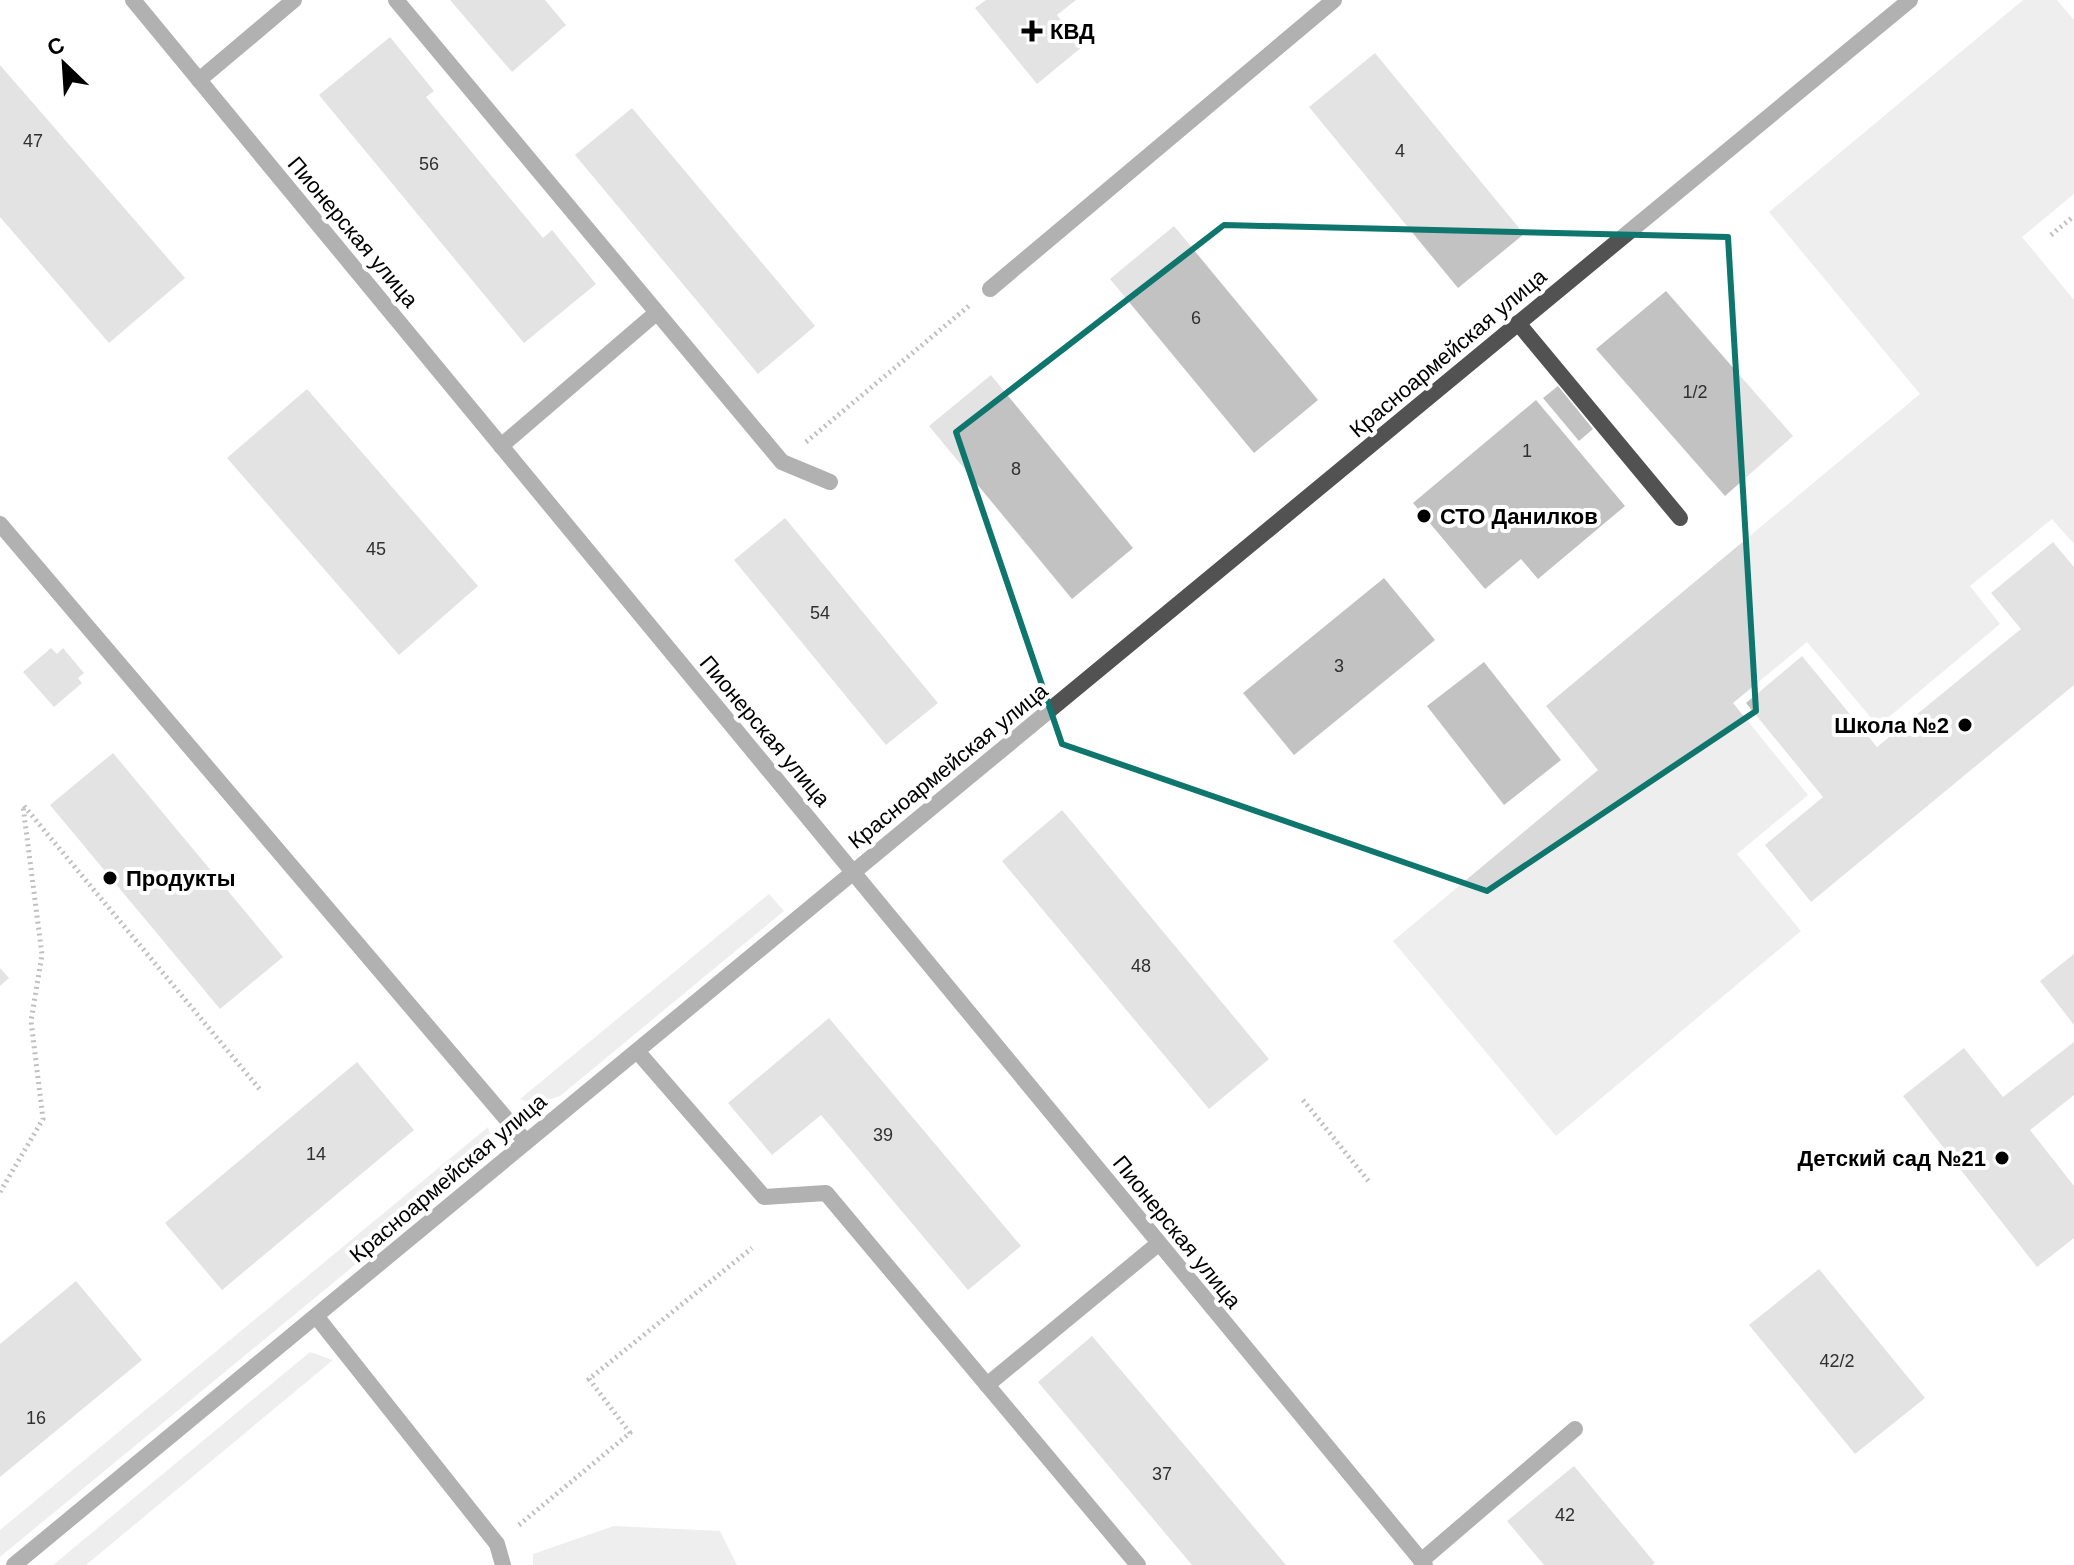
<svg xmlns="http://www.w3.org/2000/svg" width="2074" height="1565" font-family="Helvetica,sans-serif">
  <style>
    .green { fill: #d9d9d9 }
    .building { fill: #c2c2c2 }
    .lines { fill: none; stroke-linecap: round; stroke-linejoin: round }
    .path { stroke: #747474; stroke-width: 5; stroke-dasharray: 2 4; stroke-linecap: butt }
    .service { stroke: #525252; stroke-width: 16 }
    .minor { stroke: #525252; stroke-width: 16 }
    .marked { fill: none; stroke: #0f766e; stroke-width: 6; stroke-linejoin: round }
    .poi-dot { fill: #000; stroke: #fff; stroke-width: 3 }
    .labels { text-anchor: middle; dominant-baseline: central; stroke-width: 8; stroke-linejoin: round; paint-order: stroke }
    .number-label { font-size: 18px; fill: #303030 }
    .poi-label { font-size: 22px; font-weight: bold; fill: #000; stroke: #fff; text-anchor: start }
    .street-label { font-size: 22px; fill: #000; stroke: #fff }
  </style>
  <rect width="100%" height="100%" fill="#fff"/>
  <g class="green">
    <path d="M2023,0H2057L2074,20V194L2022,237L2074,300V544L2052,519L1970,586L2000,624L1878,726L1807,642L1733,703L1808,795L1737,854L1801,931L1556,1136L1393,941L1598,770L1546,706L1920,394L1769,212Z"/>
    <path d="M769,894L784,911L560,1096L536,1104L520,1099Z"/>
    <path d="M488,1127L492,1144L486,1157L0,1557V1530Z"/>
    <path d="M310,1352L333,1360L86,1565H53Z"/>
    <path d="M614,1526L720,1531L737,1565H533V1554Z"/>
  </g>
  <g class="building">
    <path d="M450,0H545L566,25L512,72Z"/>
    <path d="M986,0H1076L1057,15L1082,47L1037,84L975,8Z"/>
    <path d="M390,37L434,91L426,97L543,238L552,230L596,284L524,343L319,95Z"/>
    <path d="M1375,53L1524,234L1458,288L1309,107Z"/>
    <path d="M0,65L185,278L109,343L0,217Z"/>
    <path d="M632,108L815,326L758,374L575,155Z"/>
    <path d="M1174,226L1318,400L1254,453L1110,279Z"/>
    <path d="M1666,291L1793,436L1725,496L1596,349Z"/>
    <path d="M991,375L1133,548L1072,599L929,426Z"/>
    <path d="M1558,386L1593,429L1579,441L1543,398Z"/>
    <path d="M307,389L478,586L399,655L227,458Z"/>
    <path d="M1536,400L1625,506L1538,579L1521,559L1485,589L1413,503Z"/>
    <path d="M785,518L938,703L886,745L734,560Z"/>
    <path d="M2053,542L2074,567V685L1811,902L1765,845L1823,797L1746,703L1802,656L1877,747L2021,629L1991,593Z"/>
    <path d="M1384,578L1435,640L1294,755L1243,693Z"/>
    <path d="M51,648L57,654L63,648L84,673L78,678L82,683L54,707L23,672Z"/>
    <path d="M1484,662L1561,760L1504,805L1427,706Z"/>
    <path d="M113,753L283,957L220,1009L50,805Z"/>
    <path d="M1062,810L1269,1059L1209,1109L1002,861Z"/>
    <path d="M2074,954V1025L2040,981Z"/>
    <path d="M0,968L9,978L0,986Z"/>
    <path d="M829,1018L1021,1246L968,1290L821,1115L772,1155L728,1103Z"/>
    <path d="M2074,1042V1095L2030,1130L2074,1186V1238L2037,1267L1903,1096L1964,1048L2003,1097Z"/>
    <path d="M357,1062L414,1130L222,1290L165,1223Z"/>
    <path d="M1819,1269L1925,1398L1855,1454L1749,1325Z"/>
    <path d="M76,1281L142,1360L0,1477V1344Z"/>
    <path d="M1092,1336L1286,1565H1192L1038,1382Z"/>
    <path d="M1574,1466L1655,1563L1652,1565H1544L1507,1521Z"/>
  </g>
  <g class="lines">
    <g class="path">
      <path d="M2051,235L2074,216"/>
      <path d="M806,442L970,305"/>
      <path d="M24,806L262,1092"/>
      <path d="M1303,1100L1370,1183"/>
      <path d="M0,1192L43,1119L31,1021L42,955L23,806"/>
      <path d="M519,1525L630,1433L589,1379L752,1248"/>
    </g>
    <g class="service">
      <path d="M396,0L782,462L830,482"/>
      <path d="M199,80L294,0"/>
      <path d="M990,289L1334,0"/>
      <path d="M1518,323L1680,518"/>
      <path d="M501,446L655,314"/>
      <path d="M0,524L526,1142"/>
      <path d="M637,1051L764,1197L826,1193L1138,1565"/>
      <path d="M316,1316L497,1544L503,1565"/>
      <path d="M987,1385L1158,1244"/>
      <path d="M1421,1561L1575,1429"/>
    </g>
    <g class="minor">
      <path d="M133,0L1425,1565"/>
      <path d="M14,1565L1910,0"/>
    </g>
  </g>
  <path d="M0 0H2074V1565H0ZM1224,225L1728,237L1756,711L1487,891L1062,744L956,432Z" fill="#fff" fill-opacity=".55" fill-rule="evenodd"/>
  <path class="marked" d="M1224,225L1728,237L1756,711L1487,891L1062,744L956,432Z"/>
  <g class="poi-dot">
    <path d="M1028 19h8v8h8v8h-8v8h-8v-8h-8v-8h8z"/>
    <circle cx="1424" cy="516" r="8"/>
    <circle cx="1965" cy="725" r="8"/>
    <circle cx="110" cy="878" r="8"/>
    <circle cx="2002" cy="1158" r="8"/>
  </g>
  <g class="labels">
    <g class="number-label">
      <text x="33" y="141">47</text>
      <text x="1400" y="151">4</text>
      <text x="429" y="164">56</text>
      <text x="1196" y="318">6</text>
      <text x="1695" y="392">1/2</text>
      <text x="1527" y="451">1</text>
      <text x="1016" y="469">8</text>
      <text x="376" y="549">45</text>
      <text x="820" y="613">54</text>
      <text x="1339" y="666">3</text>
      <text x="1141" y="966">48</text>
      <text x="883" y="1135">39</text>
      <text x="316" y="1154">14</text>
      <text x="1837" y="1361">42/2</text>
      <text x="36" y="1418">16</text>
      <text x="1162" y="1474">37</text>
      <text x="1565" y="1515">42</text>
    </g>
    <g class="poi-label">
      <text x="1050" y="31">КВД</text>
      <text x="1440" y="516">СТО Данилков</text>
      <text x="1949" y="725" text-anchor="end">Школа №2</text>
      <text x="126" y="878">Продукты</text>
      <text x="1986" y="1158" text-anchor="end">Детский сад №21</text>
    </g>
    <g class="street-label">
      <text transform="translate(353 232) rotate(50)">Пионерская улица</text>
      <text transform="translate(1448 353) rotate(-40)">Красноармейская улица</text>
      <text transform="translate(765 731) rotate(50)">Пионерская улица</text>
      <text transform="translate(948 766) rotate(-39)">Красноармейская улица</text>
      <text transform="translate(448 1178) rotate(-40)">Красноармейская улица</text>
      <text transform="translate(1177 1232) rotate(51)">Пионерская улица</text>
    </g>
  </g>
  <g transform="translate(64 64) rotate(335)" stroke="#ffffff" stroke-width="6" paint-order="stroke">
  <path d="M0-6L14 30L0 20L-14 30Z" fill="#000000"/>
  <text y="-12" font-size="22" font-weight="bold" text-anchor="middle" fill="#000000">С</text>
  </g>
</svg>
